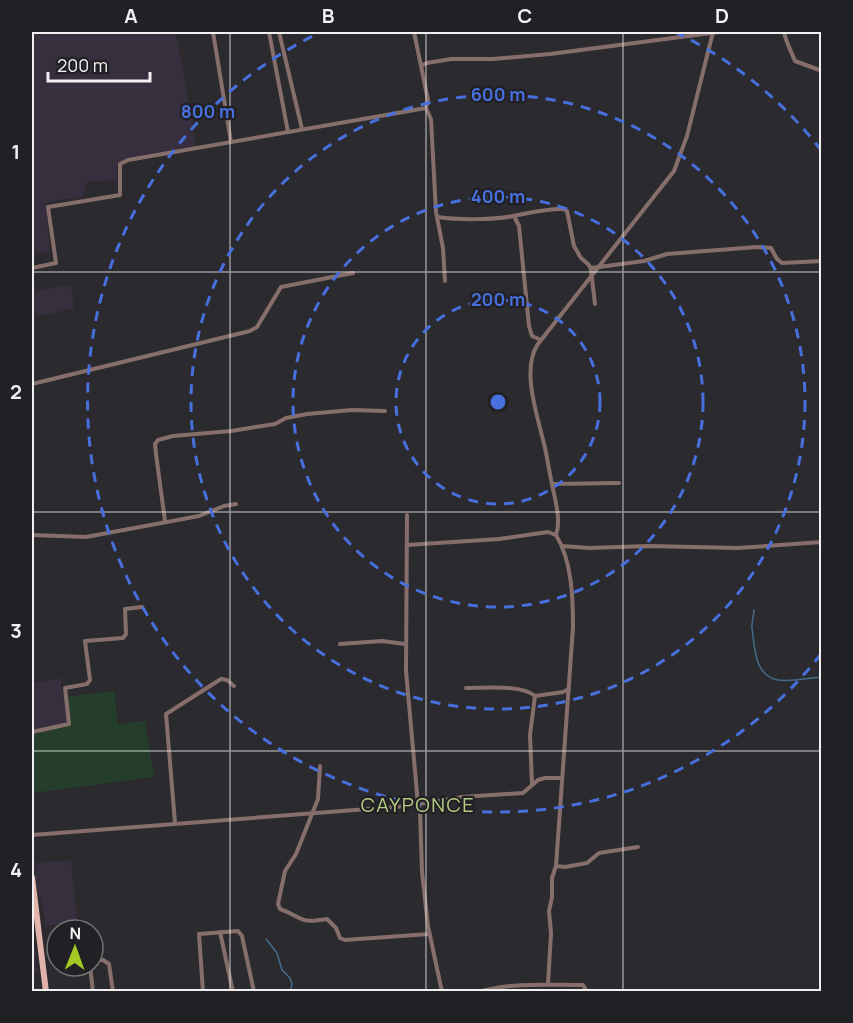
<svg xmlns="http://www.w3.org/2000/svg" width="853" height="1023" font-family="Manrope,sans-serif">
  <style>
    .industrial { fill: #372e3e }
    .medical { fill: #392d3b }
    .green { fill: #253e2c }
    .lines { fill: none; stroke-linecap: round; stroke-linejoin: round }
    .stream { stroke: #436b8a; stroke-width: 1.5 }
    .minor { stroke: #866f6b; stroke-width: 4 }
    .primary { stroke: #e2b3ab; stroke-width: 6 }
    .grid { fill: none; stroke: #f1f1f3; stroke-width: 1.5; stroke-opacity: 0.55 }
    .ring { fill: none; stroke: #476fdd; stroke-width: 3; stroke-dasharray: 10 8 }
    .labels { text-anchor: middle; dominant-baseline: central; stroke-width: 4.5; stroke-linejoin: round; paint-order: stroke }
    .quarter-label { font-size: 20px; letter-spacing: 1.5px; fill: #b5cb81; stroke: #212024 }
    .centre { fill: #476fdd; stroke: #212024; stroke-width: 3 }
    .ring-label { font-size: 18px; text-anchor: middle; font-weight: bold; fill: #476fdd; stroke: #212024; stroke-width: 4.5; stroke-linejoin: round; paint-order: stroke }
    .neatline { fill: none; stroke: #f1f1f3; stroke-width: 2 }
    .grid-label { font-size: 20px; text-anchor: middle; font-weight: bold; fill: #f1f1f3 }
  </style>
  <rect width="100%" height="100%" fill="#2b2a2e"/>
  <g class="industrial">
    <path d="M32,32H176L196,146L128,158L117,165V180L87,182L82,197L46,202L50,251L32,254Z"/>
    <path d="M71,285L74,308L32,318V292Z"/>
    <path d="M60,678L68,723L32,730V683Z"/>
    <path d="M71,860L77,920L43,927L45,922L41,897H38L34,863Z"/>
  </g>
  <path class="medical" d="M35,947L38,973L32,974V948Z"/>
  <path class="green" d="M114,691L118,724L145,721L154,777L32,793V730L68,723L64,697Z"/>
  <g class="lines">
    <g class="stream">
      <path d="M754,610C754,616 751,623 752,629C755,647 754,676 778,680C792,682 808,678 822,677"/>
      <path d="M266,939L277,953L282,970L290,978L292,984L290,992"/>
    </g>
    <g class="minor">
      <path d="M213,32L231,142"/>
      <path d="M269,32L288,132"/>
      <path d="M279,32L302,129"/>
      <path d="M784,32C786,42 791,51 795,61L822,71"/>
      <path d="M421,66L427,63L451,59H493L550,54L719,32"/>
      <path d="M426,108L431,119L436,212L443,248L445,281"/>
      <path d="M514,216L519,226L529,326L532,336L541,340"/>
      <path d="M438,217C457,220 495,220 513,216C530,213 547,208 564,209L567,211L574,246L581,258L589,265L591,270L595,304"/>
      <path d="M32,268L56,263L48,207L120,195V164L128,160L426,108L428,100L414,32"/>
      <path d="M591,268L644,261L667,254L757,247L771,248L777,259L782,263L822,261"/>
      <path d="M32,384L250,331L257,327L281,287L353,273"/>
      <path d="M552,484L619,483"/>
      <path d="M407,515L406,671L418,804L420,810L422,872L428,926L442,992"/>
      <path d="M165,521L156,454L155,444L158,440L173,436L231,431L275,424L286,418L307,414L352,410L385,411"/>
      <path d="M32,535L86,537L199,516L224,506L236,504"/>
      <path d="M556,535C561,522 556,503 553,489C550,476 548,462 545,448C539,420 520,370 538,344L674,171L687,136L713,32"/>
      <path d="M407,545L499,539L548,532L556,535C572,561 573,598 573,627L556,866L552,878V897L549,911L551,933L548,984"/>
      <path d="M562,546L589,548L649,546L738,548L822,542"/>
      <path d="M340,644L382,641L405,644"/>
      <path d="M466,688C483,688 522,684 535,696L530,735L532,784"/>
      <path d="M535,696L563,692L569,689"/>
      <path d="M32,732L69,724L65,688L87,684L90,680L85,641L123,638L126,634L125,609L142,607"/>
      <path d="M320,766L318,799L296,854L285,871L278,904L280,909C305,918 298,924 327,919L336,928L340,938L345,940L429,934"/>
      <path d="M175,823L166,714L221,679L227,680L234,686"/>
      <path d="M32,835L407,806L462,797L523,793L538,780L545,778H562"/>
      <path d="M556,866L565,867L587,863L599,853L638,847"/>
      <path d="M220,932L233,992"/>
      <path d="M93,960H103L109,964L113,992"/>
      <path d="M90,966L93,992"/>
      <path d="M203,992L199,934L238,931L242,936L254,992"/>
      <path d="M479,992C512,982 549,985 583,985L587,992"/>
    </g>
    <path class="primary" d="M32,877L46,992"/>
  </g>
  <path class="grid" d="M230,32V992M426,32V992M623,32V992M32,272H822M32,512H822M32,751H822"/>
  <g class="ring">
    <circle cx="498" cy="402" r="102"/>
    <circle cx="498" cy="402" r="205"/>
    <circle cx="498" cy="402" r="307"/>
    <path d="M821 654A410 410 0 1 1 321 32M675 32A410 410 0 0 1 821 150"/>
  </g>
  <g class="labels">
    <g class="quarter-label">
      <text x="418" y="804">CAYPONCE</text>
    </g>
  </g>
  <circle cx="498" cy="402" r="9" class="centre"/>
  <g class="ring-label">
    <text x="498" y="101">600 m</text>
    <text x="208" y="118">800 m</text>
    <text x="498" y="203">400 m</text>
    <text x="498" y="306">200 m</text>
  </g>
  <rect width="853" height="1023" fill="none" stroke="#212024" stroke-width="66"/>
  <g transform="translate(75 948) rotate(1)"><circle r="28" fill="#212024" stroke="#747477" stroke-width="1.5"/>
  <path d="M0-4.5L10 22L0 15L-10 22Z" fill="#a4c824"/>
  <text y="-9" font-size="16" font-weight="bold" text-anchor="middle" fill="#f1f1f3">N</text>
  </g>
  <path d="M48 72v9h102v-9" fill="none" stroke="#f1f1f3" stroke-width="3"/>
  <text x="57" y="72" font-size="18" fill="#f1f1f3" stroke="#212024" stroke-width="4.5" paint-order="stroke">200 m</text>
  <rect x="33" y="33" width="787" height="957" class="neatline"/>
  <g class="grid-label">
    <text x="131" y="23">A</text>
    <text x="328" y="23">B</text>
    <text x="525" y="23">C</text>
    <text x="722" y="23">D</text>
    <text x="16" y="159">1</text>
    <text x="16" y="399">2</text>
    <text x="16" y="638">3</text>
    <text x="16" y="877">4</text>
  </g>
</svg>
